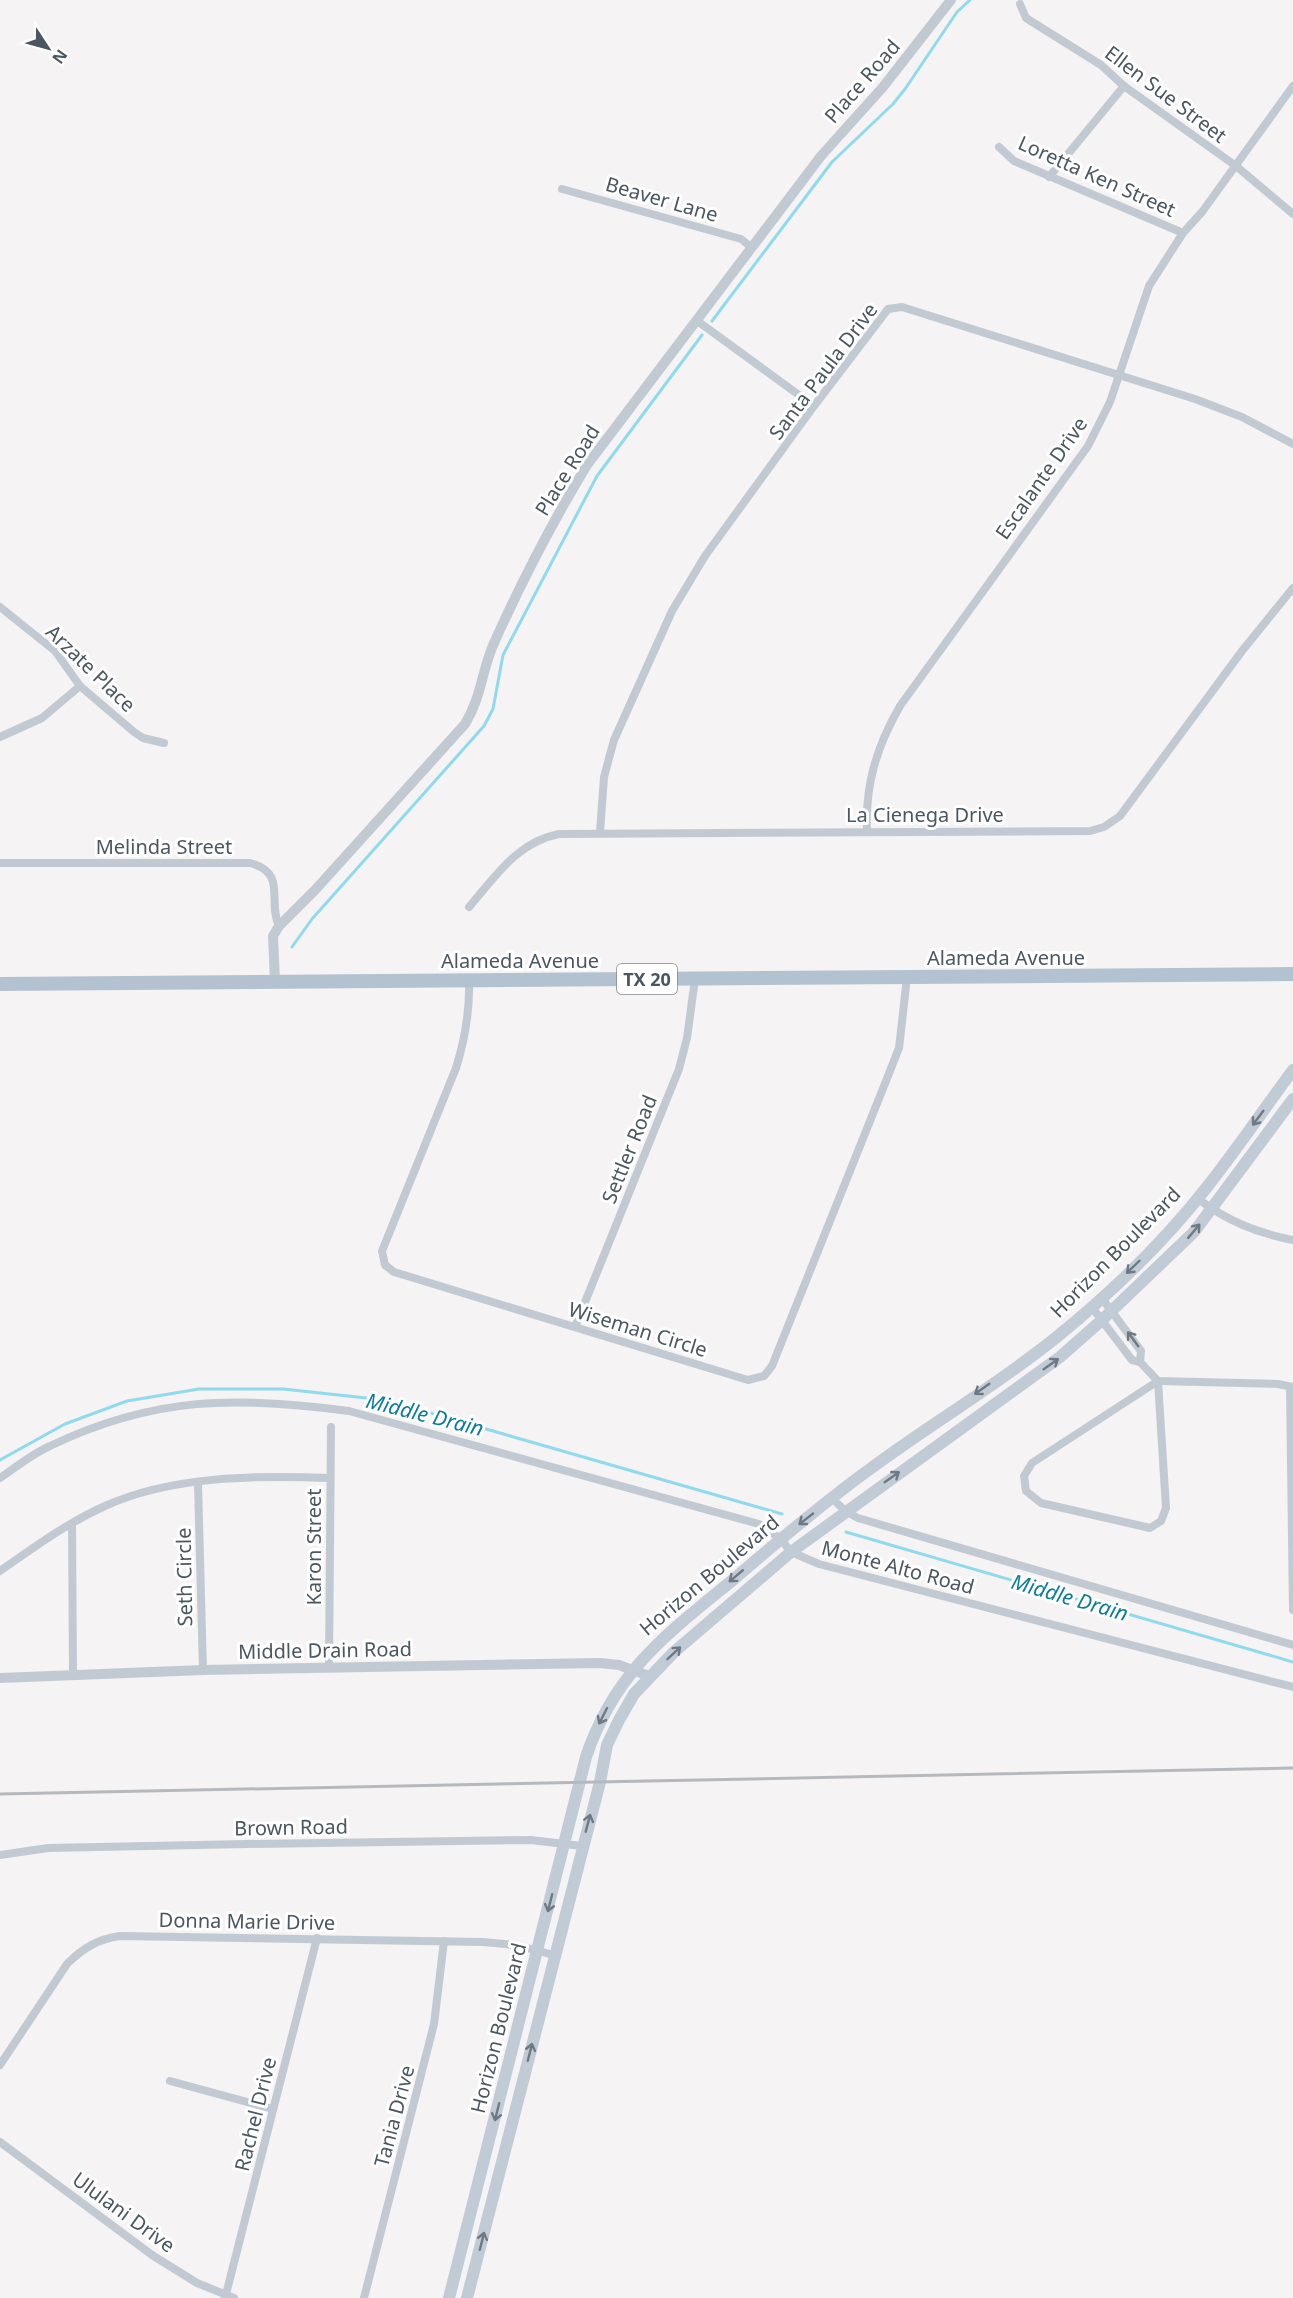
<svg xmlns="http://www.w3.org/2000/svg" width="1293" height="2298" font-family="'Noto Sans',sans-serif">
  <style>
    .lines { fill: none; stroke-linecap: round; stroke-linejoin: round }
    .stream { stroke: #90daee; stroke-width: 3 }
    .minor { stroke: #c1cad2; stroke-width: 8 }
    .tertiary { stroke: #c1cad2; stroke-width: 10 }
    .secondary { stroke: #c1cbd6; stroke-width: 12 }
    .primary { stroke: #b3c2d1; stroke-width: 14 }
    .rail { stroke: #b5b8bd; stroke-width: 3 }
    .oneway { stroke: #6e7984 }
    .oneway2 { stroke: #6e7983 }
    .labels { text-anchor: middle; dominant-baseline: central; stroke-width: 6; stroke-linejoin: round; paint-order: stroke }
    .shield { fill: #fff; stroke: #808990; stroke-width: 1.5 }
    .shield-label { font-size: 18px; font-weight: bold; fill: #4a5661 }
    .street-label { font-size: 20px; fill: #4a5661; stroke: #fff }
    .water-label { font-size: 21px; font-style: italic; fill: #0c7c9b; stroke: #fff }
  </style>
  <rect width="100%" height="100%" fill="#f5f3f3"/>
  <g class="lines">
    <g class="stream">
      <path d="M712,321L832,162L893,104L905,89L957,12L970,0"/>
      <path d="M292,947L312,919L484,726L493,709L503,655L597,476L702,335"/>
      <path d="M0,1460L65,1424L127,1401L199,1389H283L385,1400L782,1514"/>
      <path d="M846,1532L1293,1662"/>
    </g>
    <g class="minor">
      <path d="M1020,4L1026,18L1101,65L1124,86L1236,166L1293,214"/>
      <path d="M999,147L1014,161L1183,233"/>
      <path d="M1049,177L1124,86"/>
      <path d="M562,189L741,239L751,247"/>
      <path d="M696,320L814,406"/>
      <path d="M0,607L55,651L80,686L134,732L143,738L164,743"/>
      <path d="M0,737L42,718L80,686"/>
      <path d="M867,831C865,784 877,746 900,706L1088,446L1110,402L1149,286L1183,233L1202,212L1293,86"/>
      <path d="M600,832L604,777L614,740L672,611L705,556L814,406L888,309L902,307L1195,399L1242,417L1293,444"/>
      <path d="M0,863H250C288,873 267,901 279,926"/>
      <path d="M469,907C496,876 517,842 559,834L1090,831L1104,827L1120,816L1242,651L1293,588"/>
      <path d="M469,980C470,1010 465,1039 456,1068L382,1251L385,1265L394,1272L748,1380L764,1376L772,1366L884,1086L899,1048L907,977"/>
      <path d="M1197,1198C1227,1221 1257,1233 1293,1240"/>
      <path d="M1091,1306L1132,1360L1140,1362L1141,1351L1101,1297"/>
      <path d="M575,1327L679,1069L687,1038L695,979"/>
      <path d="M1140,1362L1158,1381L1278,1384L1293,1387"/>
      <path d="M1158,1381L1166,1508L1161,1521L1150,1528L1041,1503L1026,1491L1024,1476L1032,1463Z"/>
      <path d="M1290,1387L1293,1610"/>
      <path d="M0,1478C16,1467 32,1454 50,1446C154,1396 237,1396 349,1411L759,1524L781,1539L791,1552L819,1564L1293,1687"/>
      <path d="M198,1484L203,1670"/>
      <path d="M832,1498L845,1511L858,1518L1293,1645"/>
      <path d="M72,1524L73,1674"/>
      <path d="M0,1571C33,1548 67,1523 105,1506C171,1476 257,1475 329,1478"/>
      <path d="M329,1667L331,1427"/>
      <path d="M0,1855L48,1848L247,1844L531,1840L582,1846"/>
      <path d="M0,2065L67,1964C83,1948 98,1939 120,1936L483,1942L515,1945L554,1955"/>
      <path d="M170,2081L273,2109"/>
      <path d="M0,2142L152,2255L197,2283L234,2298"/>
      <path d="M225,2298L317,1938"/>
      <path d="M364,2298L434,2024L444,1941"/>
    </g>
    <g class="tertiary">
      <path d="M275,981L273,936L279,926L316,889L465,724C482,696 481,672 494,643C521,583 553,521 587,465L821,156L883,87L951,0"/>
      <path d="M0,1678L203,1670L600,1663L619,1665L649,1676"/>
    </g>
    <g class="secondary">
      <path d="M449,2298L586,1757C615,1671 667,1634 734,1579C778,1541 823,1503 870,1469C932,1423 999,1384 1058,1336C1112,1292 1164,1242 1207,1187C1237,1149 1264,1109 1293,1070"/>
      <path d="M467,2298L600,1782L607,1745L619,1720L634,1694L674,1652L791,1552L1060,1357L1102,1320L1194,1232L1293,1099"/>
    </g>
    <path class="primary" d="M0,984L1293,974"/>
    <path class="rail" d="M0,1794L1293,1768"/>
  </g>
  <defs><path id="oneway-shaft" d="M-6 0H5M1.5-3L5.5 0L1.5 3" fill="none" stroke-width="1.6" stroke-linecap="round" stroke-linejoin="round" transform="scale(1.5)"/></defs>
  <g class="oneway">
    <use href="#oneway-shaft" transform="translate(1258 1118) rotate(127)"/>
    <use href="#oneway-shaft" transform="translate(1194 1231) rotate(-50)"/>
    <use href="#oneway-shaft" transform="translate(1133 1267) rotate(136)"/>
    <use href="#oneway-shaft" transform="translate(1051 1364) rotate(-35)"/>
    <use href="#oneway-shaft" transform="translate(982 1389) rotate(145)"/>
    <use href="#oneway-shaft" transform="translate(892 1477) rotate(-35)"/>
    <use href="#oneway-shaft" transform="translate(806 1519) rotate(142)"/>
    <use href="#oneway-shaft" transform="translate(736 1576) rotate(140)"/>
    <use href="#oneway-shaft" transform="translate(674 1653) rotate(-43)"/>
    <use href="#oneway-shaft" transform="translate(603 1716) rotate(117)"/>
    <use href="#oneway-shaft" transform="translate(588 1823) rotate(-75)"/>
    <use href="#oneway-shaft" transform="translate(550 1903) rotate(104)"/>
    <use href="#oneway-shaft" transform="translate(530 2052) rotate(-76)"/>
    <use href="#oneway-shaft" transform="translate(497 2112) rotate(104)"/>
    <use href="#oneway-shaft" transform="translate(482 2241) rotate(-76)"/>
  </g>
  <use class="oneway2" href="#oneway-shaft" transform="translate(1133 1339) rotate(-126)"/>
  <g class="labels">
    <rect class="shield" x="617" y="964" width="60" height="30" rx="4.5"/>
    <g class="shield-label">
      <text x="647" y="979">TX 20</text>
    </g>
    <g class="street-label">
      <text transform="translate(862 81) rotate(-49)">Place Road</text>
      <text transform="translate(1166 94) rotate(37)">Ellen Sue Street</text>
      <text transform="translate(1097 176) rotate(24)">Loretta Ken Street</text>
      <text transform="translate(662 199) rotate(16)">Beaver Lane</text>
      <text transform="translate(823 371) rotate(-53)">Santa Paula Drive</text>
      <text transform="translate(567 470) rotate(-58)">Place Road</text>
      <text transform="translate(1041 478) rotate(-55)">Escalante Drive</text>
      <text transform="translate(91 668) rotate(44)">Arzate Place</text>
      <text x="925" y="814">La Cienega Drive</text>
      <text x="164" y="846">Melinda Street</text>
      <text x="1006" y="957">Alameda Avenue</text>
      <text x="520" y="960">Alameda Avenue</text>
      <text transform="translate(629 1149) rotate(-68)">Settler Road</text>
      <text transform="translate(1115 1252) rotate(-45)">Horizon Boulevard</text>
      <text transform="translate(638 1329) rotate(17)">Wiseman Circle</text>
      <text transform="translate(313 1547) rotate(-90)">Karon Street</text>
      <text transform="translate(898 1567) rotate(15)">Monte Alto Road</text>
      <text transform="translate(709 1575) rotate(-40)">Horizon Boulevard</text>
      <text transform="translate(184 1577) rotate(-91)">Seth Circle</text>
      <text transform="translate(325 1650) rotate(-1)">Middle Drain Road</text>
      <text transform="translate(291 1827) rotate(-1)">Brown Road</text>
      <text transform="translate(247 1921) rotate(1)">Donna Marie Drive</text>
      <text transform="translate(498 2028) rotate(-76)">Horizon Boulevard</text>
      <text transform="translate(255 2114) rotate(-76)">Rachel Drive</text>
      <text transform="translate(394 2116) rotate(-75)">Tania Drive</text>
      <text transform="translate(124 2212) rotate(36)">Ululani Drive</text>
    </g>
    <g class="water-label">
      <text transform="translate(425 1414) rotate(14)">Middle Drain</text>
      <text transform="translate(1070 1597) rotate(16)">Middle Drain</text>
    </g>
  </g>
  <g transform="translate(48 48) rotate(126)" stroke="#ffffff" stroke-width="4.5" paint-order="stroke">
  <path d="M0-4.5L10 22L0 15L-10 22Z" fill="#4a5661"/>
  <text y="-9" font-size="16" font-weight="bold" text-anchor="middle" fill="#4a5661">N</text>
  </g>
</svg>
